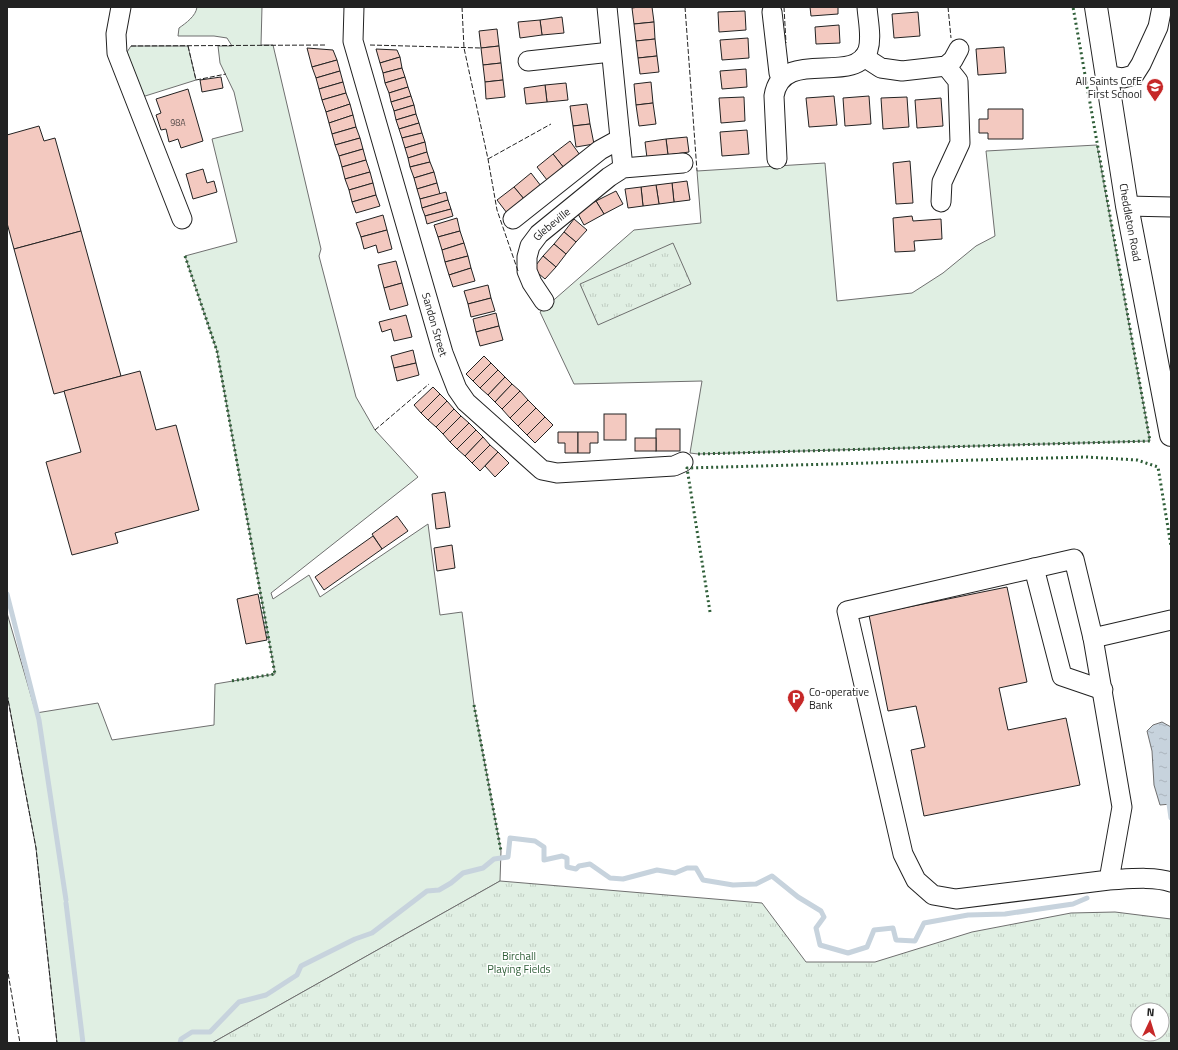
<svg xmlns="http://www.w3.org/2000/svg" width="1178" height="1050" font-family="'Titillium Web',sans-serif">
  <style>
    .grass { fill: #e0efe3; stroke: #6f6f6f }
    .park { fill: url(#park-tufts); stroke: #6f6f6f; fill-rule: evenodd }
    .water { fill: url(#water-ripples); stroke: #6f6f6f }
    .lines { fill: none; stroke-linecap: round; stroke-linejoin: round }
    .stream { stroke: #c7d3dd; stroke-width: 5 }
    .building { fill: #f3c9c0; stroke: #222 }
    .minor-casing { stroke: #222; stroke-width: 21 }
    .highway-casing { stroke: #222; stroke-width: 24 }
    .minor { stroke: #fff; stroke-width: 19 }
    .highway { stroke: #fff; stroke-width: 22 }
    .hedge { stroke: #2f5e38; stroke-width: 3; stroke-dasharray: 2 3; stroke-linecap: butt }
    .fence { stroke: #222; stroke-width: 1; stroke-dasharray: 5 2; stroke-linecap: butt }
    .labels { text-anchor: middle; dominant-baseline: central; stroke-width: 3; stroke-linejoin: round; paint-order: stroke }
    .number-label { font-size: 9px; fill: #564c4a }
    .poi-label { font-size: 11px; fill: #222; stroke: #fff; text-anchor: end }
    .street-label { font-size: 11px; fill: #222; stroke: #fff }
    .park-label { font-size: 11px; fill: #2f5e38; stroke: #fff }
  </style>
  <defs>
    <pattern id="park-tufts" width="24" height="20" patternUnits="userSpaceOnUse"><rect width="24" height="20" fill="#e0efe3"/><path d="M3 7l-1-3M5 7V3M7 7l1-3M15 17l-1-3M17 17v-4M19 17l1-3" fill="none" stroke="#c0cdc2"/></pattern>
    <pattern id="water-ripples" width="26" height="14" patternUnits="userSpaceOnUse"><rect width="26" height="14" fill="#c7d3dd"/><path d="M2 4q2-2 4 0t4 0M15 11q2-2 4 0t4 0" fill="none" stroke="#abb5bd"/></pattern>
  </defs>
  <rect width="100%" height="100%" fill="#fff"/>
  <g class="grass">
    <path d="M197,7H262L261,45H273L321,249L319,256L356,397L375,430L418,477L271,593L273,599L309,575L320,597L428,524L440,615L462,612L474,705L501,851L500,881L212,1043H57L36,848L7,694V613L36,713L98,703L112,740L214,725L215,684L275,674L217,351L185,256L237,242L212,139L243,131L234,92L220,63L218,46H232L227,38L214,36H178L179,28C186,23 196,16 197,7Z"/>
    <path d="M131,46H188L196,80L142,97L125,55Z"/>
    <path d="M1097,145L1150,441L698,454L690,453L702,381L574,384L540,312L634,230L701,223L697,171L825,163L837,301L912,293L943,273L976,246L995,236L986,151Z"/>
  </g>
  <g class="park">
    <path d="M673,243L691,284L598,325L580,284Z"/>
    <path d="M500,881L762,903L806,962H875L972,932L1071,913L1115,912L1171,919V1043H212ZM1138,1010H1162V1034H1138Z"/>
  </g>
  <path class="water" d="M1162,722L1171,727V804L1160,805L1154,785L1152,751L1147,731L1153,725Z"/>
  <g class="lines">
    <g class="stream">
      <path d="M7,594L39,720L66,900"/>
      <path d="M1167,799L1169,804L1171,818"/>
      <path d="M66,903L83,1043"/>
      <path d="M180,1043L181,1039L192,1032H210L239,1002L266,995L297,975L301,966L355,939L372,933L427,891L439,890L451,883L463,873L483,868L494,859L508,857L510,838L535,841L544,847V860L562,856L567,858V867L576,869L579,866L590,864L610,878L623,879L657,870L675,873L687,868H696L703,880L733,885L756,884L772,876L798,897L821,911L824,917L816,928L820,945L848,953L867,947L874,930L893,928L896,940L915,941L924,923L968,915L1005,914L1073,904L1087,898"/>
    </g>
  </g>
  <g class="building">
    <path d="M639,7H652L654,22L634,24L632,8Z"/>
    <path d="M810,7H838V14L811,16Z"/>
    <path d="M745,11L746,30L719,32L718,12Z"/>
    <path d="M918,12L920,36L894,38L892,14Z"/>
    <path d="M562,17L564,33L542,35L540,20Z"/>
    <path d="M540,20L542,35L520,38L518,22Z"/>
    <path d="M654,22L655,39L636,41L634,24Z"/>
    <path d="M839,25L840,43L816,44L815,27Z"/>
    <path d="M497,29L499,46L481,48L479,31Z"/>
    <path d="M748,38L749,58L722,60L720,40Z"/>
    <path d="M655,39L657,56L638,58L636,41Z"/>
    <path d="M499,46L501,63L483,65L481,48Z"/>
    <path d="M1004,47L1006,73L978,75L976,49Z"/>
    <path d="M307,48L333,50L337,60L312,67Z"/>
    <path d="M376,49L397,50L400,57L380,63Z"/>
    <path d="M657,56L659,72L640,74L638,58Z"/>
    <path d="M400,57L402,68L383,73L380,63Z"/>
    <path d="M337,60L340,71L316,78L312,67Z"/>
    <path d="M501,63L503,80L485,82L483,65Z"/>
    <path d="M402,68L405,77L385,83L383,73Z"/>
    <path d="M746,69L747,87L722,89L720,71Z"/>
    <path d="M340,71L343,82L319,89L316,78Z"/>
    <path d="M221,77L223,88L202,92L200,80Z"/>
    <path d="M405,77L408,87L389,93L385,83Z"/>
    <path d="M503,80L505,97L486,99L485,82Z"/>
    <path d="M343,82L346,93L322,100L319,89Z"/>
    <path d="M651,82L653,103L636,105L634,84Z"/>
    <path d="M566,83L568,100L547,102L545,85Z"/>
    <path d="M545,85L547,102L526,104L524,88Z"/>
    <path d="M408,87L411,96L391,102L389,93Z"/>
    <path d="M188,89L203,141L181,148L178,139L169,142L166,129L161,130L156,115L161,113L156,99Z"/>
    <path d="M346,93L350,104L326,112L322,100Z"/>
    <path d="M411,96L414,105L394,111L391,102Z"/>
    <path d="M834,96L837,125L809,127L806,98Z"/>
    <path d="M869,96L871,124L845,126L843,98Z"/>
    <path d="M744,97L745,121L721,123L719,98Z"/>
    <path d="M907,97L909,127L883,129L881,98Z"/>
    <path d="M941,98L943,126L917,128L915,100Z"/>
    <path d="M653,103L656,124L639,126L636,105Z"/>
    <path d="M350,104L353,115L329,123L326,112Z"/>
    <path d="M587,104L590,124L573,126L570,106Z"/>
    <path d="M414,105L416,114L396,120L394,111Z"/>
    <path d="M988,109H1023V139H988V133H979V119H988Z"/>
    <path d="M416,114L419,123L399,129L396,120Z"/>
    <path d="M353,115L356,127L332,134L329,123Z"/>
    <path d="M419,123L422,133L402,138L399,129Z"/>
    <path d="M590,124L594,144L576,147L573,126Z"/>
    <path d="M39,126L44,141L55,138L81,231L14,249L7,223V135Z"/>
    <path d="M356,127L360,138L335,145L332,134Z"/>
    <path d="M747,130L749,154L722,156L720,132Z"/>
    <path d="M422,133L425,142L405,148L402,138Z"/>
    <path d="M687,137L689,152L668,155L666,139Z"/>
    <path d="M360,138L363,149L339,156L335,145Z"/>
    <path d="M666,139L668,155L647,158L645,142Z"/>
    <path d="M570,141L580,155L564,168L553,154Z"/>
    <path d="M425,142L427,152L408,158L405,148Z"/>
    <path d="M363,149L366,160L342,167L339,156Z"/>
    <path d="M427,152L430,162L410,167L408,158Z"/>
    <path d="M553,154L564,168L547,180L537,167Z"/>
    <path d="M366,160L370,172L345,179L342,167Z"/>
    <path d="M910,161L913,203L896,204L893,163Z"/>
    <path d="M430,162L434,172L414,178L410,167Z"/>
    <path d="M203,169L207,183L214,181L217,192L193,199L186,174Z"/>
    <path d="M370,172L373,183L349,190L345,179Z"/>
    <path d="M434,172L437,183L417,189L414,178Z"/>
    <path d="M531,173L541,186L524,199L514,187Z"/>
    <path d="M687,181L690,200L674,202L672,183Z"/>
    <path d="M373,183L376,195L352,202L349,190Z"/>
    <path d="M437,183L440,194L420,199L417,189Z"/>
    <path d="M672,183L674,202L659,204L656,185Z"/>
    <path d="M656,185L659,204L643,206L641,187Z"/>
    <path d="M514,187L524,199L507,213L497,200Z"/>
    <path d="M641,187L643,206L628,208L625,189Z"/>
    <path d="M616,191L623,204L604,214L596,201Z"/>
    <path d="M446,192L448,200L422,208L420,199Z"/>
    <path d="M376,195L380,206L356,213L352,202Z"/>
    <path d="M448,200L451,209L425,216L422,208Z"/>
    <path d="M596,201L604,214L584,225L577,212Z"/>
    <path d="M451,209L453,216L427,224L425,216Z"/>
    <path d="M383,215L387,230L361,237L356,223Z"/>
    <path d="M912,216L913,221L941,219L942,239L914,241L915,251L895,252L893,218Z"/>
    <path d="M457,218L460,231L438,237L434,225Z"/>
    <path d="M574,219L587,230L576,242L564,232Z"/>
    <path d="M387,230L392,249L378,253L376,245L364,249L361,237Z"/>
    <path d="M81,231L121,376L54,394L14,249Z"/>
    <path d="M460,231L464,243L442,250L438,237Z"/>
    <path d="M564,232L576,242L566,254L554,244Z"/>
    <path d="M464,243L468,256L445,262L442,250Z"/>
    <path d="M554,244L566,254L556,267L543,256Z"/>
    <path d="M468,256L471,268L449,275L445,262Z"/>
    <path d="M543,256L556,267L545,279L533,269Z"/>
    <path d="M396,261L402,283L384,288L378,265Z"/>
    <path d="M471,268L475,281L453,287L449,275Z"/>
    <path d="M402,283L408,305L390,310L384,288Z"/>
    <path d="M488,285L491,298L468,304L464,291Z"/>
    <path d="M491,298L495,311L471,317L468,304Z"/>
    <path d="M496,313L499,326L476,332L473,319Z"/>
    <path d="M406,315L412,337L394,341L391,329L382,332L379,322Z"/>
    <path d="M499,326L503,340L480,346L476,332Z"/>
    <path d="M413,350L416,363L394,368L391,356Z"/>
    <path d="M484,356L491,363L473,381L466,374Z"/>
    <path d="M416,363L419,375L397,381L394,368Z"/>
    <path d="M491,363L498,370L480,388L473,381Z"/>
    <path d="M498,370L505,377L488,395L480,388Z"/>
    <path d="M140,371L156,430L176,425L199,510L115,533L118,543L72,555L46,462L81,452L64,391Z"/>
    <path d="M505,377L512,384L495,402L488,395Z"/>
    <path d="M512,384L520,391L502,409L495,402Z"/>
    <path d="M433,387L440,394L421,413L414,405Z"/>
    <path d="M520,391L528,400L510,418L502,409Z"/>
    <path d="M440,394L447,401L428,420L421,413Z"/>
    <path d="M528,400L536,408L518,426L510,418Z"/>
    <path d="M447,401L454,409L436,427L428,420Z"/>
    <path d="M536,408L545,417L527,435L518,426Z"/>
    <path d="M454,409L461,416L443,434L436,427Z"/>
    <rect x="604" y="414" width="22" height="26"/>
    <path d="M461,416L469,423L450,442L443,434Z"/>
    <path d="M545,417L553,425L535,443L527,435Z"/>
    <path d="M469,423L476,430L457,449L450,442Z"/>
    <rect x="656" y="429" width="24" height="22"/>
    <path d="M476,430L483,437L465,456L457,449Z"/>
    <path d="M558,432H578V453H565V443H558Z"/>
    <path d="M578,432H598V443H590V453H578Z"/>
    <path d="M483,437L490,445L472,463L465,456Z"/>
    <rect x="635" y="438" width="21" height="13"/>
    <path d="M490,445L498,452L480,471L472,463Z"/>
    <path d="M498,452L509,463L495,477L485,466Z"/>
    <path d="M445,492L450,527L436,529L432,494Z"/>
    <path d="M397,516L408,531L382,549L372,534Z"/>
    <path d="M373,536L382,549L324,590L315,577Z"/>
    <path d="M452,545L455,568L437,571L434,548Z"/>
    <path d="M1007,587L1027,682L999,688L1008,730L1066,718L1080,785L924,816L911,750L925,747L916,706L888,711L869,615Z"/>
    <path d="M258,594L267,640L246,644L237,599Z"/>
  </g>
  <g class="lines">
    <defs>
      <g id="minor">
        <path d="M121,7L116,34L117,53L182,219"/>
        <path id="s1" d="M354,7L353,41L443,353L457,389L466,402L542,470L557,473L674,466L683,462"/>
        <path d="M607,7L623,168"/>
        <path d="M772,12L779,73L782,78"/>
        <path d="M864,57L881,68L902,71L946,66L953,60L959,49"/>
        <path d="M528,61L611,52"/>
        <path d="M1106,75L1123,78L1134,75L1141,64L1158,27L1162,7"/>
        <path d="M777,159L774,96C782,46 855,87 868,50C872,37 868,21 867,7"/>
        <path d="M941,202L942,182L960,143L958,81L946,66"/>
        <path d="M1127,206L1171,207"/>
        <path d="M513,219L600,150L620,139"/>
        <path id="s2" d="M544,301L532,283L527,271V257L530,246L539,234L609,177L623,168L683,163"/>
        <path d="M1034,568L1062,676L1103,690"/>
        <path d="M1093,638L1171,620"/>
        <path d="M1109,880L956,899L933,895L916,880L903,854L847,611L1074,559L1093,638L1122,807L1109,880C1128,879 1154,876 1171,882"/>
      </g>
      <g id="highway">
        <path id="s3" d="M1096,7L1127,206L1171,435"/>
      </g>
    </defs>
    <use href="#minor" class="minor-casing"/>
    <use href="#highway" class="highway-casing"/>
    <use href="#minor" class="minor"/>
    <use href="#highway" class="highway"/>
    <g class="hedge">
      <path d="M185,256L217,351L275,674L231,681"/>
      <path d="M698,454L1150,441L1073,7"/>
      <path d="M710,612L687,468L1086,457L1137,460L1158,467L1171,546"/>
      <path d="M474,705L501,851"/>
    </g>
    <g class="fence">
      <path d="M462,7L464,48L488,159L497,210L518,271"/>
      <path d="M685,7L697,171"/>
      <path d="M784,7L786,43"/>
      <path d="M948,7L951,38"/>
      <path d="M370,45L481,48"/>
      <path d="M131,46L327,45"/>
      <path d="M188,46L196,80L226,74"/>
      <path d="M488,159L551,124"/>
      <path d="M375,430L429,384"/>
      <path d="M7,694L36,848L57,1043"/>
      <path d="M7,967L20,1043"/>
    </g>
  </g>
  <defs>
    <symbol id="school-pin" viewBox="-11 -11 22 30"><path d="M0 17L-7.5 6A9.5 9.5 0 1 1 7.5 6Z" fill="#c62828" stroke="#fff"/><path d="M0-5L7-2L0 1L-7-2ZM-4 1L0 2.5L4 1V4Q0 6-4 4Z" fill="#fff"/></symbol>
    <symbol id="parking-pin" viewBox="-11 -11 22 30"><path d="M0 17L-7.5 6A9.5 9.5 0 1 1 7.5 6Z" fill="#c62828" stroke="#fff"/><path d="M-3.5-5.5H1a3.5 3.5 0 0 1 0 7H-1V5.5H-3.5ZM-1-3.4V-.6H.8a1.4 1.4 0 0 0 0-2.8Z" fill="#fff"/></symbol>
  </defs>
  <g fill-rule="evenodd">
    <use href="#school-pin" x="1145" y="77" width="20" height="27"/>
    <use href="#parking-pin" x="786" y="688" width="20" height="27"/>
  </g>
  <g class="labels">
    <g class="number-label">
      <text x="178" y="122">98A</text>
    </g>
    <g class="poi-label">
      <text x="1142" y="81">All Saints CofE<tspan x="1142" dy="13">First School</tspan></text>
      <text x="809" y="692" text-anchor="start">Co-operative<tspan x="809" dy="13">Bank</tspan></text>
    </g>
    <g class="street-label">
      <text stroke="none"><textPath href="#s3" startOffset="218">Cheddleton Road</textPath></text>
      <text stroke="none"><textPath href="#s2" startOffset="91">Glebeville</textPath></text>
      <text stroke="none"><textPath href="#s1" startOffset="329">Sandon Street</textPath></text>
    </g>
    <g class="park-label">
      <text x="519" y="956">Birchall<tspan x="519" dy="13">Playing Fields</tspan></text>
    </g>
  </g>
  <rect width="1178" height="1050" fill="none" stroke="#222222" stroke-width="16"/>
  <g transform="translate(1150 1022) rotate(4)"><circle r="19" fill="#ffffff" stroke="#a7a7a7"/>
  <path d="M0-3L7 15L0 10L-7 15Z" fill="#c62828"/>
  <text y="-6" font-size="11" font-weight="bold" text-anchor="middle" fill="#222222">N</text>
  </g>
</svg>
